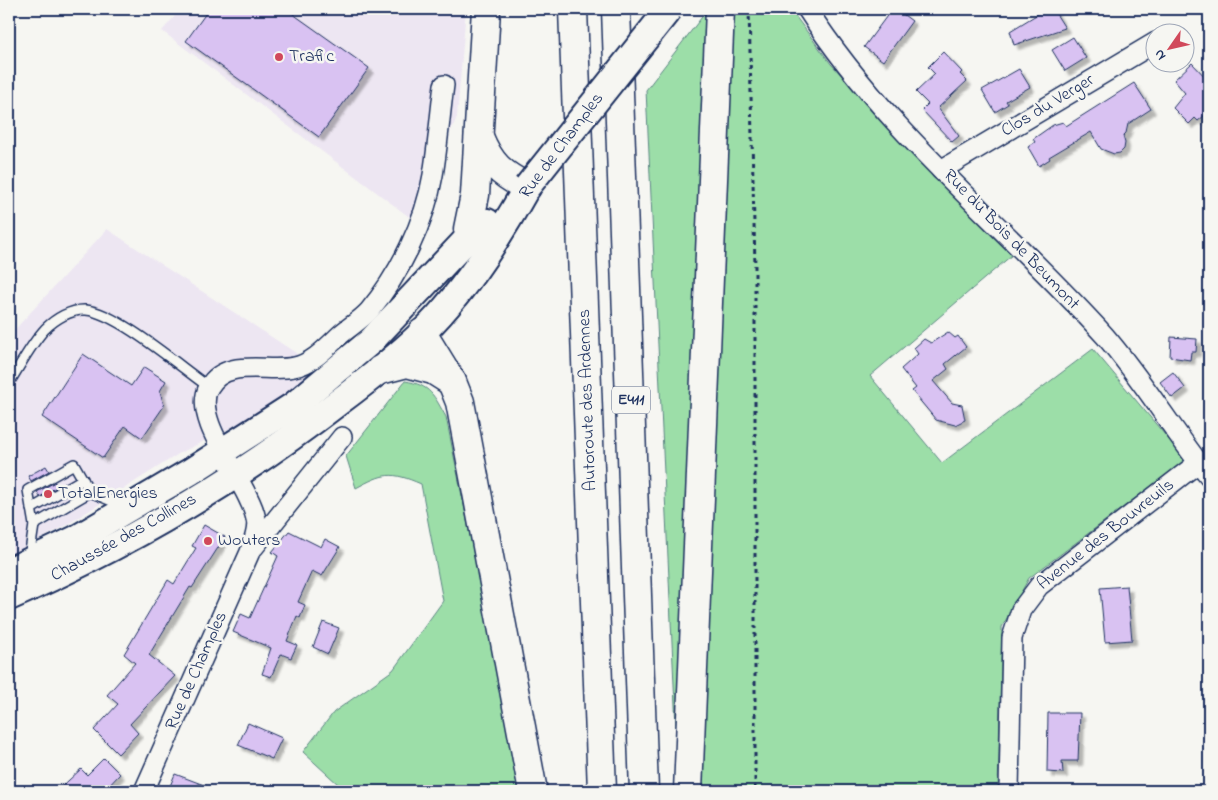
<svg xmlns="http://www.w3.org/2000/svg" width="1218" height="800" font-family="'Indie Flower',sans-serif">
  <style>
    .built { fill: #ede6f2 }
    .green { fill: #9cdea8; stroke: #5c8683 }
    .building { fill: #d9c2f2; stroke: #1b2f5e; filter: url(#shadow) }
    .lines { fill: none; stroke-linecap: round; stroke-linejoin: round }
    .service-casing { stroke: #1b2f5e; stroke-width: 12 }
    .minor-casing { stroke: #1b2f5e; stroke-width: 22 }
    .secondary-casing { stroke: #1b2f5e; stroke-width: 30 }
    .motorway-casing { stroke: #1b2f5e; stroke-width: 31 }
    .path { stroke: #1b2f5e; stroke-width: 3; stroke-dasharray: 4 4; stroke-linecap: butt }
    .service { stroke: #f6f6f2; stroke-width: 9 }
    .minor { stroke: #f6f6f2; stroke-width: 19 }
    .secondary { stroke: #f6f6f2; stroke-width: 26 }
    .motorway { stroke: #f6f6f2; stroke-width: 28 }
    .secondary-bridge-casing { stroke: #1b2f5e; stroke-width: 30; stroke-linecap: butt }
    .secondary-bridge { stroke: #f6f6f2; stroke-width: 26 }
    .poi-dot { fill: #d1495b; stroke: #f6f6f2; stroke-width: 2 }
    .labels { text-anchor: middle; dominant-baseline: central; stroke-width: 5; stroke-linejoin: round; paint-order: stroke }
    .shield { fill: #f6f6f2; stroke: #5d6b8a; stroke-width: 1 }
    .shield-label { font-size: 16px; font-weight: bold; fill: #1b2f5e }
    .poi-label { font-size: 18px; fill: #1b2f5e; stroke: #f6f6f2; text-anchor: start }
    .street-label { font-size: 18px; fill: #1b2f5e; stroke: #f6f6f2 }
  </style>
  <defs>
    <filter id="shadow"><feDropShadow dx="4.5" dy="4.5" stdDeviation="1" flood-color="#0004"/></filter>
  </defs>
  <rect width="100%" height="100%" fill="#f6f6f2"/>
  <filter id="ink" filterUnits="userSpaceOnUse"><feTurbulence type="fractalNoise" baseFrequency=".02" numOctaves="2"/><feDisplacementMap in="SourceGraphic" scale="10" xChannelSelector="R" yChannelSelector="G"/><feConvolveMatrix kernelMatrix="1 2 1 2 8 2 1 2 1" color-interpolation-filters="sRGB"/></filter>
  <g filter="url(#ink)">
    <g class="built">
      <path d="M181,9H466L457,117L412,219L162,31Z"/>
      <path d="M107,229L296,353L313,372L257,415L180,453L65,526L9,556V336Z"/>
    </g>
    <g class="green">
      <path d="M708,9H790L831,64L1012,255L870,376L942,463L1093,349L1186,460L1029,578L1002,627L998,791H679L646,90Z"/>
      <path d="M405,381C431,385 434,396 446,417L522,791H352L339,785L303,752L334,712L393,670L443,601L421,484C391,471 384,473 356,488L346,456Z"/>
    </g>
    <g class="building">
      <path d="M209,9H286L369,68L319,137L186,41Z"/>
      <path d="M892,9H896L912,21L883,61L864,47Z"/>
      <path d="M1046,9H1053L1065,28L1014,45L1010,31Z"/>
      <path d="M1073,37L1086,58L1065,71L1052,50Z"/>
      <path d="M943,52L962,72L960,74L967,81L938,108L959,136L952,142L922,110L928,104L916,92L935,74L928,67Z"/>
      <path d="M1192,63L1209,81V104L1205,108L1204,116L1198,121L1195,118L1189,124L1173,108L1185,93L1174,80Z"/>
      <path d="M1019,69L1030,87L1006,101L1008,104L995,112L982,90Z"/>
      <path d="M1134,83L1151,109L1128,124L1126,133L1123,136L1125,143L1124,149L1120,153L1114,154L1101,149L1091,132L1049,157L1050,159L1039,166L1028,147L1035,142L1033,139L1053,125L1063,122L1066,126Z"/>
      <path d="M948,332L955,338L958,336L966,347L945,364L948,369L933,381L952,403L962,405L965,420L955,425L936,420L912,391L916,388L901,369L918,354L914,348L924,339L931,343Z"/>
      <path d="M1171,337L1197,339L1196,352H1191L1190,360L1170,357Z"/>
      <path d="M83,354L131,386L144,367L166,381L160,391L164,406L142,438L125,426L103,458L42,417Z"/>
      <path d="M1173,372L1185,388L1172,398L1160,382Z"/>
      <path d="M46,466L49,471L31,481L28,476Z"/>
      <path d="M55,482L57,487L40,497L37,492Z"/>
      <path d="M204,525L225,537L192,588L190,587L149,655L175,676L130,724L138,733L118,754L94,730L118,704L107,695L135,663L124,654L127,649L168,580L174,584L196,548L192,546Z"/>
      <path d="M289,531L321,547L325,539L340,547L322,576L312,571L298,602L305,605L300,618L297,616L287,641L297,645L291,658L281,654L271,677L262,674L271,648L233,632L241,614L250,618L278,556L272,552Z"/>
      <path d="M1127,586L1132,640L1105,642L1100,588Z"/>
      <path d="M323,622L339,628L328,654L313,647Z"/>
      <path d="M1048,713H1080L1078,761H1062L1063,773L1047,772Z"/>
      <path d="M248,723L282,738L272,759L238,745Z"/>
      <path d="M104,758L120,774L104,791H57L81,769L87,775Z"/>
      <path d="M175,774L217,790V791H168Z"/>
    </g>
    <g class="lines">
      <defs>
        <g id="service">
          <path d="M9,383C20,366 31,344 45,329C55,319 71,309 86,310C118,313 180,367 209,387"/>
          <path d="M31,509L83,479"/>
          <path d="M34,525L28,490L74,464L90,492"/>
          <path d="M29,558L34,525L90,492L124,506"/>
        </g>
        <g id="minor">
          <path d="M807,9C887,134 1007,227 1105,336C1143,380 1173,431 1209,476"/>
          <path d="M941,170L1156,42"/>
          <path d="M254,547L342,437"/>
          <path d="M144,791L250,552C253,542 259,529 256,519C249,483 190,420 209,387C226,357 267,373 294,367C312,364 327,347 340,335C349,327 361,320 369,311C400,274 425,222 433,175C438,145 440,115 444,85"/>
          <path d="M1009,791L1012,638L1021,610L1039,586L1198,463"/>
        </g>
        <g id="secondary">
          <path d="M9,571L76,539L190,472L293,406L371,341L470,236L487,222"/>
          <path d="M9,597C126,546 238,480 340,401C368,380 396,358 421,334C463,294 499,237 527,187"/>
        </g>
        <g id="motorway">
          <path d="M573,9L602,791"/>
          <path d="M616,9L644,791"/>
          <path d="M479,137C490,164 501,174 527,187"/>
          <path d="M470,236L468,229L475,195L486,9"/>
          <path d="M422,333L452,382L460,402L533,791"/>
          <path d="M380,370L407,363L433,370L452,382"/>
          <path d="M688,791L720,9"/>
        </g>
      </defs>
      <use href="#service" class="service-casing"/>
      <use href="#minor" class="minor-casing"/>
      <use href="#secondary" class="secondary-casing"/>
      <use href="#motorway" class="motorway-casing"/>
      <path class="path" d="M749,9L755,267V791"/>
      <use href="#service" class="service"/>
      <use href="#minor" class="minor"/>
      <use href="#secondary" class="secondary"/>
      <use href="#motorway" class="motorway"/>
      <defs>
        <path id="secondary-bridge" d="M527,187L669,9"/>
      </defs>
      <use href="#secondary-bridge" class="secondary-bridge-casing"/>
      <use href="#secondary-bridge" class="secondary-bridge"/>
    </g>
  </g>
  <g class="poi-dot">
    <circle cx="279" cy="57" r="5"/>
    <circle cx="48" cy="494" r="5"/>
    <circle cx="208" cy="541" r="5"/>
  </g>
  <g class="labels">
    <rect class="shield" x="612" y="386.5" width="38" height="27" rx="4"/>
    <g class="shield-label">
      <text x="631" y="400">E411</text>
    </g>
    <g class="poi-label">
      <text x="289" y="57">Trafic</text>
      <text x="58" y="494">TotalEnergies</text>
      <text x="218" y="541">Wouters</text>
    </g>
    <g class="street-label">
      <text transform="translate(1048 106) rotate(-31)">Clos du Verger</text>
      <text transform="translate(562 146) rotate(-53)">Rue de Champles</text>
      <text transform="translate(1011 240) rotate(46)">Rue du Bois de Beumont</text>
      <text transform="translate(588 400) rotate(-92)">Autoroute des Ardennes</text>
      <text transform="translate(1106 535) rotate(-38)">Avenue des Bouvreuils</text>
      <text transform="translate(124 538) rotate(-29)">Chaussée des Collines</text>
      <text transform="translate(197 671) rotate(-66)">Rue de Champles</text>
    </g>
  </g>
  <rect width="1218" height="800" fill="none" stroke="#f6f6f2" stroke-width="30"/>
  <rect x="15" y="15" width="1188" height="770" fill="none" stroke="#1b2f5e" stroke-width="2" filter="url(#ink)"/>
  <g transform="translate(1170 48) rotate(236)"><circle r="24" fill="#f6f6f2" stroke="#9ea6b7"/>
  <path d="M0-4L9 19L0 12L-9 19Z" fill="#d1495b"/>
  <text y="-8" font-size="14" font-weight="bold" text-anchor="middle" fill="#1b2f5e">N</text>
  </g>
</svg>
